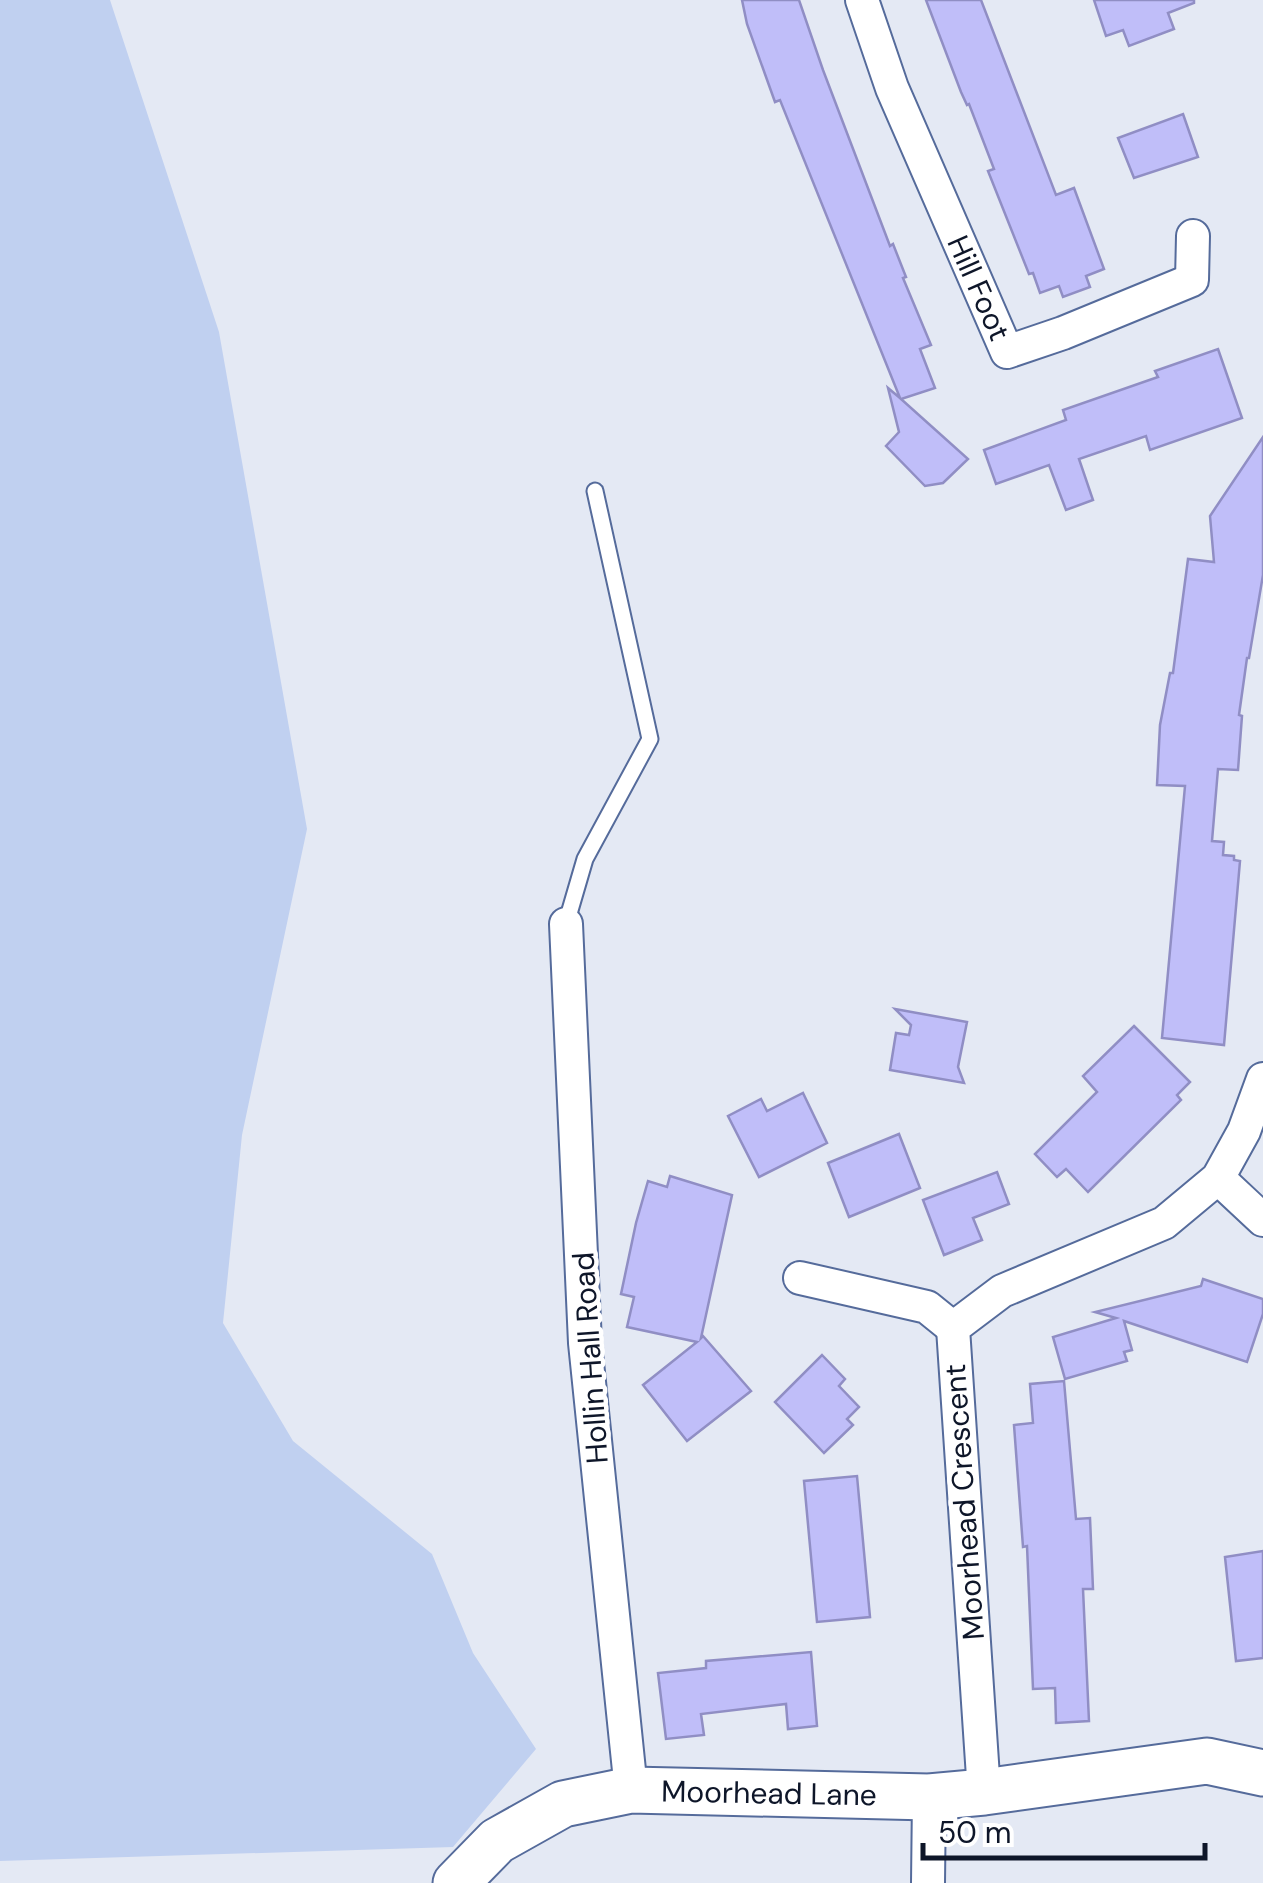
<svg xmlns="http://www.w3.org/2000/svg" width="1263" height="1883" font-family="'DM Sans',sans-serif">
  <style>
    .green { fill: #c0d0f0 }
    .building { fill: #c0bef9; stroke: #908ec4; stroke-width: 2.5 }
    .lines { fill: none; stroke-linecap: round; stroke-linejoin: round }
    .lane-casing { stroke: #556b9b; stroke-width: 19 }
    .street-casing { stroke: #556b9b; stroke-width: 36 }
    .secondary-casing { stroke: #556b9b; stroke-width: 49 }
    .lane { stroke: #fff; stroke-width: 15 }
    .street { stroke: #fff; stroke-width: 32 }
    .secondary { stroke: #fff; stroke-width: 45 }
    .labels { text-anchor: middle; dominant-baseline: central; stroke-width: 9; stroke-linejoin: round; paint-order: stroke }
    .street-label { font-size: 30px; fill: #0e1629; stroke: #fff }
  </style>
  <rect width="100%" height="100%" fill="#e4e9f4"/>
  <path class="green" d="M0,0H110L219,332L307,829L242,1135L223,1323L293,1441L432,1554L473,1653L536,1749L453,1847L0,1861Z"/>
  <g class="building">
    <path d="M742,0H799L823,70L890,246L893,244L906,277L903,278L931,345L920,349L935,388L901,399L968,459L943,483L925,486L886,446L899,432L888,388L900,398L780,100L775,102L747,24Z"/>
    <path d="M926,0H981L1056,195L1074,188L1104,269L1086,276L1090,287L1063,297L1059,286L1040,293L1033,273L1029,274L988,171L994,169L969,104L967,105L961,92Z"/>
    <path d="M1094,0H1194V3L1168,13L1174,29L1129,46L1123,30L1106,36Z"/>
    <path d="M1183,114L1198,157L1134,178L1118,138Z"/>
    <path d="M1218,349L1242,418L1150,450L1146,436L1079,459L1093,500L1066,510L1049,465L996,484L984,450L1066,420L1063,410L1158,377L1155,371Z"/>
    <path d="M1263,437V575L1249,658H1247L1239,715L1242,716L1238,770L1218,769L1212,841L1224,842L1223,855L1234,856V860L1240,861L1224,1045L1162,1038L1185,786L1157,785L1160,725L1170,673H1173L1188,559L1214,562L1210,516Z"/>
    <path d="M895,1009L967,1022L958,1067L964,1083L890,1070L896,1033L909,1035L911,1025Z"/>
    <path d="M1134,1026L1190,1082L1177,1095L1181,1100L1088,1192L1066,1169L1057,1177L1035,1154L1097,1092L1083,1076Z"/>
    <path d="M803,1093L827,1143L759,1177L728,1116L761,1099L767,1111Z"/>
    <path d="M899,1134L920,1188L849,1217L828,1163Z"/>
    <path d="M997,1172L1009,1204L973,1218L982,1240L944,1255L923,1200Z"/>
    <path d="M670,1176L732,1195L701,1338L703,1336L751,1391L687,1441L643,1385L697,1342L627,1327L634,1297L621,1294L636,1223L648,1181L667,1187Z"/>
    <path d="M1203,1279L1263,1299V1314L1247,1362L1124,1321L1132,1350L1124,1352L1127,1361L1065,1379L1053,1337L1116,1318L1095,1312L1201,1286Z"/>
    <path d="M822,1355L845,1379L839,1386L859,1407L847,1419L853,1425L824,1453L775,1402Z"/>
    <path d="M1064,1381L1076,1519L1090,1518L1093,1589H1083L1089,1721L1056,1723L1055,1688L1033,1689L1027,1546L1023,1547L1014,1425L1033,1423L1030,1384Z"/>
    <path d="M857,1476L870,1617L817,1622L804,1481Z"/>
    <path d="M1263,1551V1658L1236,1661L1225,1557Z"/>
    <path d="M811,1652L817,1726L788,1729L786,1704L701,1714L704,1735L666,1739L658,1673L706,1668V1661Z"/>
  </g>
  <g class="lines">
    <defs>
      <path id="lane" d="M566,924L585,859L650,739L595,491"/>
      <g id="street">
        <path d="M862,0L892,88L1007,352L1063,333L1192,280L1193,236"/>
        <path d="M566,924L585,1343L631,1790"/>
        <path d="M1218,1178L1263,1220"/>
        <path d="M800,1278L927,1307L953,1328"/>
        <path d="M984,1792L953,1328L1002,1291L1164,1223L1218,1178L1244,1131L1263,1079"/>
        <path d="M928,1883L929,1797"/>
      </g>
      <path id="secondary" d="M456,1883L497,1841L563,1804L631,1790L929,1797L984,1792L1207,1761L1263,1773"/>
    </defs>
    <use href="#lane" class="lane-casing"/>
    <use href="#street" class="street-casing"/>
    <use href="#secondary" class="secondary-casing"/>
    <use href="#lane" class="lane"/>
    <use href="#street" class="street"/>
    <use href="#secondary" class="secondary"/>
  </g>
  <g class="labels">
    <g class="street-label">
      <text transform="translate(979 288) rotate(66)">Hill Foot</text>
      <text transform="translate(590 1358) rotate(-94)">Hollin Hall Road</text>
      <text transform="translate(964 1502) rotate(-94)">Moorhead Crescent</text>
      <text transform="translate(769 1793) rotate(1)">Moorhead Lane</text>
    </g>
  </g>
  <path d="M923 1843v15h282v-15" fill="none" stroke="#0e1629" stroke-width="5"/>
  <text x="938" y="1843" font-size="30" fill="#0e1629" stroke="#ffffff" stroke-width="8" paint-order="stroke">50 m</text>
</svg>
